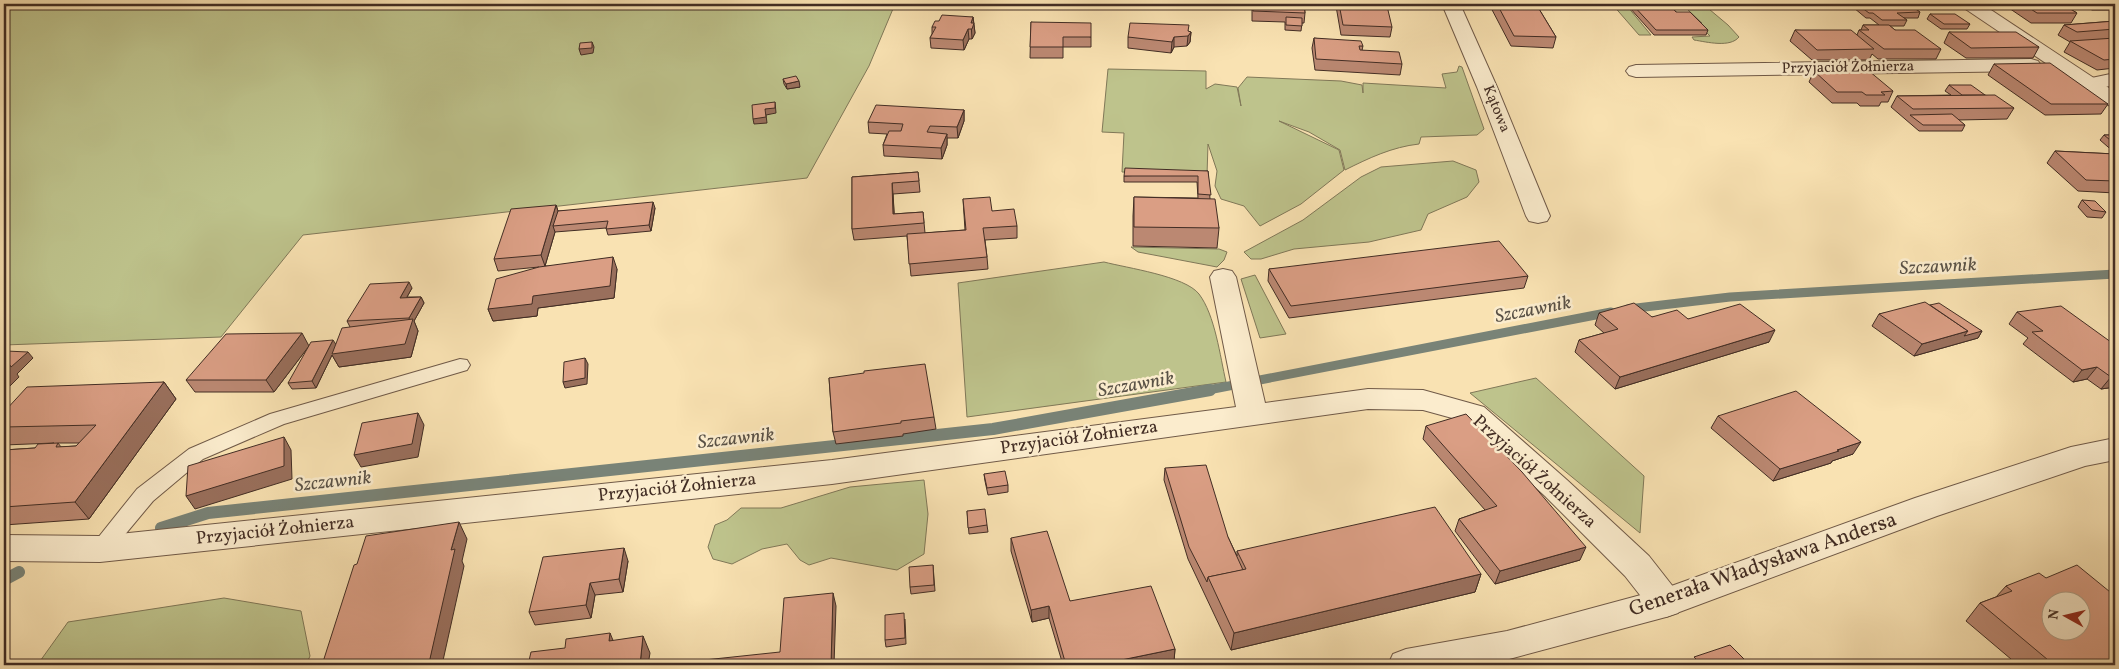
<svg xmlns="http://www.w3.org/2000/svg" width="2119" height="669" font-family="Vollkorn,serif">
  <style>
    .green { fill: #bec38c; stroke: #807858 }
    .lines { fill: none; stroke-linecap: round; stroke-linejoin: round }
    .stream-far1 { stroke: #798377; stroke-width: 9 }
    .stream { stroke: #798377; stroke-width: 12 }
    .service-casing { stroke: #705a48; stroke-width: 2 }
    .minor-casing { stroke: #705a48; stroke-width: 2 }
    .tertiary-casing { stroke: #705a48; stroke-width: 2 }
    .service { fill: #fbeccd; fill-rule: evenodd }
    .minor { fill: #fbeccd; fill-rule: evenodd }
    .tertiary { fill: #fbeccd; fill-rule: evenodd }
    .wall { fill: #bb8872; stroke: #422d24; fill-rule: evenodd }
    .shaded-wall { fill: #996f5c; stroke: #422d24 }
    .building { fill: #da9e84; stroke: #422d24; fill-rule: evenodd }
    .labels { text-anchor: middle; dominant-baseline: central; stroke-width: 5; stroke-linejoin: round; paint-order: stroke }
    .far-street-label { font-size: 15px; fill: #422d24; stroke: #fbeccd }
    .street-label { font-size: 18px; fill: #422d24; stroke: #fbeccd }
    .water-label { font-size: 19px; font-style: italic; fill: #595146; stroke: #fbeccd }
    .near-street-label { font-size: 21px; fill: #422d24; stroke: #fbeccd }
  </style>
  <rect width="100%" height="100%" fill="#f9e2b2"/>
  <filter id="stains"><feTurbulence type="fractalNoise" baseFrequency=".004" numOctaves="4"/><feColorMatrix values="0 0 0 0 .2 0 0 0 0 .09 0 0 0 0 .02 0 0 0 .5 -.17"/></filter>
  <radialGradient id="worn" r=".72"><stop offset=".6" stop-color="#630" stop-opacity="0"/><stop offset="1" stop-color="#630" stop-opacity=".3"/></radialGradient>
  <g class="green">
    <path d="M4,4H140L208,9L277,4H895L869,66L807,178L303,235L221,337L4,345Z"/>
    <path d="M1612,4H1703L1728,25L1739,37C1730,48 1707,42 1694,40L1692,37L1710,36L1697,23H1702L1687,9H1669L1665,6H1627L1651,35H1639Z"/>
    <path d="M1459,66L1462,67L1484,129L1477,135L1421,137L1419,144C1392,147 1369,158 1345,170L1340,150L1309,132L1279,121L1339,150L1344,170L1301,204L1260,226L1244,206L1221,199L1215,186L1217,171L1208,144L1207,175L1122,172L1124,133L1102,132L1108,69L1206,71V89L1215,84L1237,87L1241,106L1238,88L1247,77L1341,81L1362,85L1363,93V83L1446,88L1442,74L1457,72Z"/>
    <path d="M1453,161L1476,170L1479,182L1467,197L1428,214L1421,230L1369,242L1294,249L1261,259H1251L1244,252L1303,220L1361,177L1381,167Z"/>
    <path d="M1131,247L1219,249L1227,252L1224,260L1217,267L1138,252Z"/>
    <path d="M1104,262C1127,268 1185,276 1199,294C1215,315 1220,356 1226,382L967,417L958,283Z"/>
    <path d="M1255,275L1286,334L1260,338L1241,279Z"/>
    <path d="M1536,378L1644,476L1640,533L1470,393Z"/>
    <path d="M924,480L928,514L924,554L897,570L831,558L809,565L800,560L787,544L762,549L732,564L713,559L708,547L715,525L727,520L741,508H781L850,487Z"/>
    <path d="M224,598L301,611L310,656L306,665H39L38,664L68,622Z"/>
  </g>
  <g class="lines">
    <g class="stream-far1">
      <path d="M1628,309L1730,297L2115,274"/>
      <path d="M1203,391L1611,312"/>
    </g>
    <g class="stream">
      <path d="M161,528L208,513L993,429L1210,390"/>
      <path d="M4,580L19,572"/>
    </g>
    <defs>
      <path id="service" d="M460,359L467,360L470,365L467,370L284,424L203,459L153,501L108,555L100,558L92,555L89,549L137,489L189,449L270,414Z"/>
      <g id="minor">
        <path d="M1442,4H1460L1497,87L1550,216L1547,221L1538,223L1529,221L1526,216L1477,87Z"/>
        <path d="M2031,59L2038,61L2041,65L2038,69L2031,71L1636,77L1629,75L1626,71L1629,67L1636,65Z"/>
        <path d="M2115,73V85L2089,90L2082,88L2079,84L2082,80Z"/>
        <path d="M1223,269L1232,271L1236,277L1265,403L1368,389L1423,390L1484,407L1567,480L1649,556L1678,593L1684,603L1678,613L1666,617L1654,613L1625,576L1545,496L1463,421L1423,410L1368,409L832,484L100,562L4,561V535L100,536L832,460L1236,407L1210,277L1214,271Z"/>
      </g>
      <g id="tertiary">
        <path d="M1961,4H1982L2115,92V107L2108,105L1964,8Z"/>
        <path d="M2115,438V460L2085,466L1937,516L1666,617L1487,665H1388L1393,654L1406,649L1507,631L1663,589L1915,498L2071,447Z"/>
      </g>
    </defs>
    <use href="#service" class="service-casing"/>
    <use href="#minor" class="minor-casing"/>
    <use href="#tertiary" class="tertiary-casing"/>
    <use href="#service" class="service"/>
    <use href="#minor" class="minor"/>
    <use href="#tertiary" class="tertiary"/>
  </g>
  <g class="wall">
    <path d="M1252,4H1304L1305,13L1304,23H1302L1301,31L1285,30V22L1252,21Z"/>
    <path d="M1337,4H1353V6L1392,27L1390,37L1341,35L1336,6Z"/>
    <path d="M1489,4H1536L1556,37L1553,48L1511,46Z"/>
    <path d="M1630,4H1669L1676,12L1708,30L1706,35H1654L1629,7Z"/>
    <path d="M1856,4H1908L1920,12L1918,18H1904L1907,20L1904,26H1890L1895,30L1941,49L1936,59H1878L1872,54L1869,60H1812L1790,41L1795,30L1857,35L1859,30H1861L1863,25H1879L1870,18H1866L1854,8Z"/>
    <path d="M2003,4H2062L2077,13L2071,23H2031Z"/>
    <path d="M2081,4H2114L2115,5V6L2113,10H2092Z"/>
    <path d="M1930,14L1970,24L1967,29H1941L1927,19Z"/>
    <path d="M973,17L975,33L972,39H969L964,50L931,48L930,38L932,34V27L939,21Z"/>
    <path d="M2115,21V68L2097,70L2064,52L2070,42L2058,35L2064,25Z"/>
    <path d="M1031,22L1091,37V47H1063V58H1030Z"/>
    <path d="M1188,31L1191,32L1190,42L1187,46L1174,47L1171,53L1128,48V37Z"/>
    <path d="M1949,32L2039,47L2033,58H1966L1944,43Z"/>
    <path d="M1314,38L1363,46L1362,50L1402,64L1400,75L1315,70L1312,48Z"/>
    <path d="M1994,64L2108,104L2101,114L2045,115L1988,75Z"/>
    <path d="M1830,70L1893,91L1888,102H1881L1879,106H1860L1857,103H1832L1809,82L1814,71H1829Z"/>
    <path d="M783,79L800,87L787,89L784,84Z"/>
    <path d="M1949,85L1985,95L2014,108L2007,119L1958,120L1965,125L1962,131H1919L1891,107L1897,96L1951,95L1945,91Z"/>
    <path d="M964,110V121L958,138H947V145L942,159L884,156L883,145L887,134L869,133L868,122Z"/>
    <path d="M2104,135H2115V153L2100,140Z"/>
    <path d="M2055,151L2115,154V193L2078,191L2047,163Z"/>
    <path d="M1208,171L1210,199L1219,228L1217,248L1133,246V216L1134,197L1198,198L1197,182H1124V176Z"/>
    <path d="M918,172L920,192L893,194L894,214L923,212L925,233L965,230L963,199L992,211L1017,226V238L985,240L987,257L988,269L911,276L907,236L854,240L852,229V177Z"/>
    <path d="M2082,200L2106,212L2102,218L2087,217L2078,207Z"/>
    <path d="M556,205L558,211L655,208L651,231L608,235L606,228L555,232L545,266L617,269L614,298L538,308L537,316L493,321L488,309L539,267L498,271L494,259Z"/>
    <path d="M1269,269L1528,276L1524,288L1289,318L1268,281Z"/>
    <path d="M412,288L407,297H421L424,303L414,321L418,331L411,357L339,367L332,355L316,388L292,389L288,383L336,345L350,327L347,321Z"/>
    <path d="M1930,305L1982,331L1978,338L1914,356L1872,326L1879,314Z"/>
    <path d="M2017,312L2115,345V387L2101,389L2087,379L2073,382L2023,344L2028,338L2009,324Z"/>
    <path d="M1599,313L1652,317L1688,319L1769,342L1615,389L1575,352L1579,340L1604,333L1595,325Z"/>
    <path d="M309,346L274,392H195L186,380Z"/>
    <path d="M829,378L934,417L936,429L903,434V436L836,444L833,432Z"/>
    <path d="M164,382L176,399L89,519L4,525V450L35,448L54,443L4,445V412ZM58,443H79L76,446L61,447Z"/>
    <path d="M1718,416L1853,454L1832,461L1831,463L1773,481L1711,428Z"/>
    <path d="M1426,426L1580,560L1495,584L1455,531L1459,519L1485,510L1423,439Z"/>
    <path d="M1165,468L1228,537L1237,556V551L1481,574L1475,592L1231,650L1205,595L1188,559L1164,480Z"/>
    <path d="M984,474L1008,485V492L988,495L985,481Z"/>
    <path d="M967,511L987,525L988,532L969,534Z"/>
    <path d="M1011,538L1070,601L1175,649L1174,661L1155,665H1063L1049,618L1032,622L1011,551Z"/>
    <path d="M628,561L623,592L595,595L591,618L535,625L529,612Z"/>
    <path d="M933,565L935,591L911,594L910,587Z"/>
    <path d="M2046,578L2115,665H2018L1966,621L1980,603L1996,597L2006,586Z"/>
    <path d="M905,619L906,644L886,647L885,640Z"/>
  </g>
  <g class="shaded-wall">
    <path d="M973,17L975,33L972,39L971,23Z"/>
    <path d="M968,29L969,39L964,50L963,40Z"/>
    <path d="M1191,32L1190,42L1187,46L1188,36Z"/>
    <path d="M1174,37V47L1171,53L1172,42Z"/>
    <path d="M592,42L594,47L593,53L581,55L579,49Z"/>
    <path d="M799,81L800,87L787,89L786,84Z"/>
    <path d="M775,102L776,113L766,115L767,123L754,124L753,119Z"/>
    <path d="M964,110V121L958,138L957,127Z"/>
    <path d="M947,134V145L942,159L941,148Z"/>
    <path d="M892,183L893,194L895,226L893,214Z"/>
    <path d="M653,202L655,208L651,231L649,225Z"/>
    <path d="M556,205L560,217L553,226L555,232L545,266L541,255Z"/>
    <path d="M613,257L617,269L614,298L538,308L537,316L493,321L488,309L533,296Z"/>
    <path d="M409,282L412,288L403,304L400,298Z"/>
    <path d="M421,297L424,303L414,321L418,331L411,357L339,367L332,355L316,388L312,381L333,340L337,346L411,324L409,318Z"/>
    <path d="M1775,330L1769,342L1615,389L1620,377Z"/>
    <path d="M1968,331H1982L1978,338L1914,356L1922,344Z"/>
    <path d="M302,333L309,346L274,392L266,380Z"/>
    <path d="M28,352L33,358L17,374L19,377L4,392V370L10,365Z"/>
    <path d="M585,358L588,364L587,384L565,388L563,382Z"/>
    <path d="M2097,367L2087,379L2073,382L2082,370Z"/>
    <path d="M2115,376V387L2101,389L2111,377Z"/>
    <path d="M164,382L176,399L89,519L75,502Z"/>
    <path d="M418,413L424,425L418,457L361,467L354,455Z"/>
    <path d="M284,437L291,450L292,479L195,509L186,496Z"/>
    <path d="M1861,442L1853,454L1832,461L1831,463L1773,481L1780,469Z"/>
    <path d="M459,522L467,539L462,561L464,566L442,665H430L429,663L451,550Z"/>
    <path d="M1586,547L1580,560L1495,584L1500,571Z"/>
    <path d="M624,548L628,561L623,592L619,579Z"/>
    <path d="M1481,574L1475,592L1231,650L1234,633Z"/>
    <path d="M590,583L595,595L591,618L586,605Z"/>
    <path d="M833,593L836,606L834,665H831Z"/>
    <path d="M1049,606V618L1032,622L1031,610Z"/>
    <path d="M610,633L617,650L609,641Z"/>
    <path d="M643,636L650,653L648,665H640Z"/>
    <path d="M1175,649L1174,661L1155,665H1097Z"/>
    <path d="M2094,660L2089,665H2081Z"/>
  </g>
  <g class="building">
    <path d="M1253,4H1304L1305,13L1253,11Z"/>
    <path d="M1339,4H1353V6H1387L1392,27L1343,25Z"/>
    <path d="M1497,4H1536L1556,37L1514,36Z"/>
    <path d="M1632,4H1669L1676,12H1690L1708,30H1656Z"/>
    <path d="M1857,4H1908L1920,12L1897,13L1907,20H1882L1873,13H1869Z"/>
    <path d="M2023,4H2062L2077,13H2037Z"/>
    <path d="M2093,4H2114L2115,5H2095Z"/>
    <path d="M1930,14H1955L1970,24H1944Z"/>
    <path d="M942,15L973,17L971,23H974L972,29H968L963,40L930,38L936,27H932L935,21H939Z"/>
    <path d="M1286,17L1302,18V26L1286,25Z"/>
    <path d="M2115,21V29L2077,32L2064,25Z"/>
    <path d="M1031,22L1091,23V37H1063V47H1030Z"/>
    <path d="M1130,23L1189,25L1188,31L1191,32L1188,36L1174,37L1172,42L1128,37Z"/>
    <path d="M1863,25H1889L1895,30H1915L1941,49H1884L1859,30H1869Z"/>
    <path d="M1795,30H1851L1874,49L1817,50Z"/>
    <path d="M1949,32H2016L2039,47L1971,48Z"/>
    <path d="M1314,38L1361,41L1363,46H1359L1360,50L1399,52L1402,64L1316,59Z"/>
    <path d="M2115,38V59L2104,60L2070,41Z"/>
    <path d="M592,42V48L579,49L580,43Z"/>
    <path d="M2050,63L2108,104H2051L1994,64Z"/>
    <path d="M1830,70L1869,71L1893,91L1881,92L1885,95H1866L1862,92H1837L1814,71H1831Z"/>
    <path d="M796,76L799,81L786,84L783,79Z"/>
    <path d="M1949,85H1971L1985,95H1962Z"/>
    <path d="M1995,95L2014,108L1913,109L1897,96Z"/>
    <path d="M775,102V108L765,109L766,117L753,119L752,105Z"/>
    <path d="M876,105L964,110L957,127L930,126L927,132L947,134L941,148L883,145L889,131H901L903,124L868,122Z"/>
    <path d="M1952,114L1965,125H1923L1910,115Z"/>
    <path d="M2104,135H2115V144Z"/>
    <path d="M2055,151L2115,154V181L2086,180Z"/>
    <path d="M1125,168L1208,171L1211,195L1198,194V176H1124Z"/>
    <path d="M918,172L919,181L892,183L893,214L923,212L924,223L852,229V177Z"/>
    <path d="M990,197L992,211L1014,209L1017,226L983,228L987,257L909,264L907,234L966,230L963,199Z"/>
    <path d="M1134,197L1215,199L1219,228L1134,227Z"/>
    <path d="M2082,200L2095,201L2106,212L2092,210Z"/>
    <path d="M653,202L649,225L606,229L608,221L553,226L558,211Z"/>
    <path d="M556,205L541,255L494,259L511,209Z"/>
    <path d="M1499,241L1528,276L1291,306L1269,269Z"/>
    <path d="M613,257L610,286L533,296L532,304L488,309L496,279L539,267Z"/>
    <path d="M409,282L400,298L421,297L409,318L347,321L370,284Z"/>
    <path d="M1925,302L1968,331L1922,344L1879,314Z"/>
    <path d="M1634,303L1652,317L1677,310L1688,319L1740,304L1775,330L1620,377L1579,340L1618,329L1599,313Z"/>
    <path d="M1939,303L1982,331L1964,336L1968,331L1930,305Z"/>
    <path d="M2061,306L2115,345V376L2111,377L2097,367L2082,370L2032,332L2043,331L2017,312Z"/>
    <path d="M413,319L405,344L332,354L342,328Z"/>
    <path d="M302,333L266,380H186L226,334Z"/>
    <path d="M333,340L312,381L288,383L311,342Z"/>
    <path d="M6,351L28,352L11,367L10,365L4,364V353Z"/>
    <path d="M585,358V378L563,382L564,362Z"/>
    <path d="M4,364L10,365L4,370Z"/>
    <path d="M925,364L934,417L901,421V423L833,432L829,378L864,373V371Z"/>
    <path d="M164,382L75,502L4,507V450L35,448L38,444L58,443L56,447L76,446L96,425L4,427V412L27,387Z"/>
    <path d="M1796,391L1861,442L1837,450L1839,451L1780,469L1718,416Z"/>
    <path d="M418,413L412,444L354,455L362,423Z"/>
    <path d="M1466,414L1522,472L1586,547L1500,571L1459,519L1497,506L1426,426Z"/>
    <path d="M284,437V466L186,496L188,466Z"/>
    <path d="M1206,465L1228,537L1243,570L1208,577L1207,582L1189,547L1165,468Z"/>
    <path d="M1005,471L1008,485L987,488L984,474Z"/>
    <path d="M1435,507L1481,574L1234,633L1208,577L1246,569L1237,551Z"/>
    <path d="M985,509L987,525L968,528L967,511Z"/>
    <path d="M459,522L451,550L455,549L429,663L435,662L434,665H322L354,565L357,564L366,536Z"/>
    <path d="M1047,531L1070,601L1151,586L1175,649L1097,665H1066L1049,606L1031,610L1011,538Z"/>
    <path d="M624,548L619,579L590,583L586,605L529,612L543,557Z"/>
    <path d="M933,565L934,585L910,587L909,567Z"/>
    <path d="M2077,565L2115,596V665H2101L2094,660L2081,665H2054L1980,603L2012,591L2006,586L2039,573L2046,578ZM2052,602H2082V632H2052Z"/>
    <path d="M833,593L831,665H694L695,661L780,652L784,598Z"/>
    <path d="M904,613L905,638L885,640V615Z"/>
    <path d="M610,633L609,641L643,636L640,665H528L531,652L565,648L566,639Z"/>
    <path d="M1730,645L1750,665H1681L1696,659L1694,657Z"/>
  </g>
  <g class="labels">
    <g class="far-street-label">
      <text transform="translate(1848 68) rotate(-1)">Przyjaciół Żołnierza</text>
      <text transform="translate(1496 109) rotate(68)">Kątowa</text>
    </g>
    <g class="street-label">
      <text transform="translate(1079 438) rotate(-8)">Przyjaciół Żołnierza</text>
      <text transform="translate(1534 472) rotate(42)">Przyjaciół Żołnierza</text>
      <text transform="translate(677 488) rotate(-6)">Przyjaciół Żołnierza</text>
      <text transform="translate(275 531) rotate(-6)">Przyjaciół Żołnierza</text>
    </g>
    <g class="water-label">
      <text transform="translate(1938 267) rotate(-3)">Szczawnik</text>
      <text transform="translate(1533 310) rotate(-11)">Szczawnik</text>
      <text transform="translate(1136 385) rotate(-10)">Szczawnik</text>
      <text transform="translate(736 439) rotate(-6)">Szczawnik</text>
      <text transform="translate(333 482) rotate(-6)">Szczawnik</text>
    </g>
    <g class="near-street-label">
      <text transform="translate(1763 565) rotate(-19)">Generała Władysława Andersa</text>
    </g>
  </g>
  <rect width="2119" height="669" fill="none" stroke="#f9e2b2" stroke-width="20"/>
  <rect x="5" y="5" width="2109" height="659" fill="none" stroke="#422d24" stroke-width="2.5"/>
  <rect x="10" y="10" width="2099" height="649" fill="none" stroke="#422d24"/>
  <g transform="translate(2066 616) rotate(278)"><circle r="24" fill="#fbeccd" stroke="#b1a089"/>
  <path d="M0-4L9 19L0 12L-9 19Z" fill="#8f2418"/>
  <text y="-8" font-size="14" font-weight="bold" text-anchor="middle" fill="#422d24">N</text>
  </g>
  <rect width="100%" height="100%" filter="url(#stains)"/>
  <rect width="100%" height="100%" fill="url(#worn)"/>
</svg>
